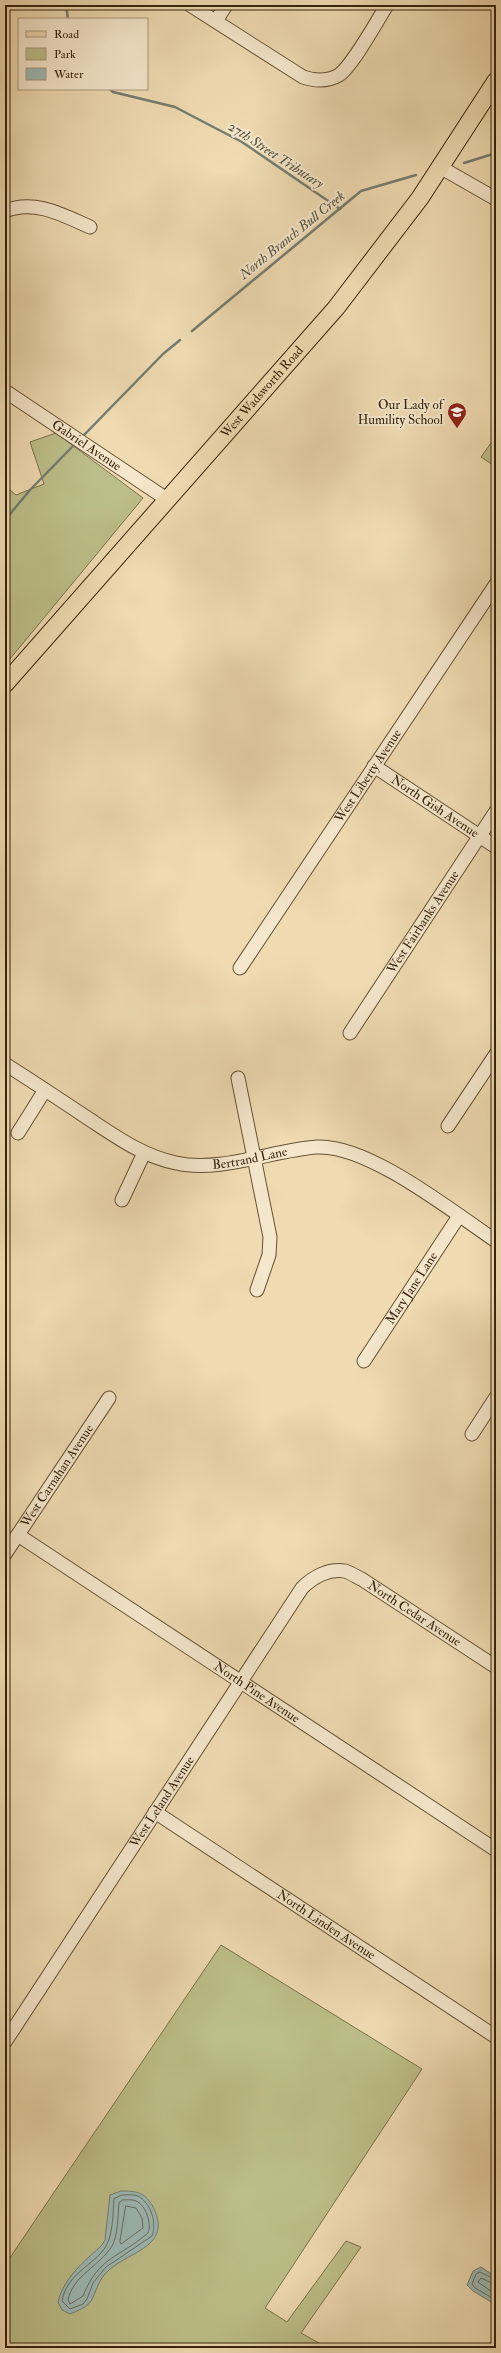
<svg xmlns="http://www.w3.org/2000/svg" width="501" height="2353" font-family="'IM FELL Double Pica',serif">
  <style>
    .green { fill: #bcbe89; stroke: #7a714a }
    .water { fill: #9cb9b5; stroke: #747d71 }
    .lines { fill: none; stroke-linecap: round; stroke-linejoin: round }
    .shore { stroke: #6a6e60; stroke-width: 1 }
    .stream { stroke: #747d71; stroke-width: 2.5 }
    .minor-casing { stroke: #655234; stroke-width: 15 }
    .major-casing { stroke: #37240a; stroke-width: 19 }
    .minor { stroke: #f5e7cc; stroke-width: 13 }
    .major { stroke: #efdab1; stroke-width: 17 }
    .labels { text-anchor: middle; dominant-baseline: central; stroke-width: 4; stroke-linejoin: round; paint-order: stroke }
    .street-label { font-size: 13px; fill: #37240a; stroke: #f5e7cc }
    .poi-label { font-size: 13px; fill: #37240a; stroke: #f5e7cc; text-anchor: end }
    .water-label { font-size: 14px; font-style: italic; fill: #55513d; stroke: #f5e7cc }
  </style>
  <rect width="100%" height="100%" fill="#efdab1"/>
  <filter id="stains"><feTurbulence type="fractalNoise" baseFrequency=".005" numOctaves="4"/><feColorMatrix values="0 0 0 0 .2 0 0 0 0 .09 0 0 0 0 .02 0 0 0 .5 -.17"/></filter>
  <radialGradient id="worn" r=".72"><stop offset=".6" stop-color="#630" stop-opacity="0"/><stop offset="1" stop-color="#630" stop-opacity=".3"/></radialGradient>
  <g class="green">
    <path d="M56,433L143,498L5,665V486L16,495L44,484L30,442Z"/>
    <path d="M491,443L496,447V467L481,457Z"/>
    <path d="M221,1945L422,2069L265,2308L287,2322L346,2241L361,2247L301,2333L328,2348H5V2265Z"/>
  </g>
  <g class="water">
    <path d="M121,2191C136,2191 144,2192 152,2205C174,2246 132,2250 109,2270C98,2279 97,2291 91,2301C86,2308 77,2311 70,2314L62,2310L58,2302C64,2277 84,2262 102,2245L105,2240L110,2195Z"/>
    <path d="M481,2267L496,2277V2305L473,2291L467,2285L473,2271Z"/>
  </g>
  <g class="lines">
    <g class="shore">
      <path d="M122,2195C127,2195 134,2194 138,2196C151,2203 157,2223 152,2236L106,2267L93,2283L87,2299L83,2304L70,2309L62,2301C67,2271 100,2263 108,2242C113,2230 113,2212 114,2199Z"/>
      <path d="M123,2200C127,2200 132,2199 136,2201C146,2205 152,2224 148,2233C119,2258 99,2256 83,2296L70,2304L68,2300C73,2275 100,2266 112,2246C118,2235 118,2215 119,2203Z"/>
      <path d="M126,2206L136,2208L142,2218L143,2228L121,2244L120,2242Z"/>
      <path d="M496,2280L480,2272L476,2274L472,2284L475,2288L496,2300"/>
      <path d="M496,2285L481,2278L478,2282L496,2295"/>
    </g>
    <g class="stream">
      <path d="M66,5L68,19"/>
      <path d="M110,89L113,92L175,107L242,142L340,209"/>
      <path d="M464,163L496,153"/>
      <path d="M192,331L361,191L416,175"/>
      <path d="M84,435L163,354L180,340"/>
      <path d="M5,520L30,490L74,445"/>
    </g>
    <defs>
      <g id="minor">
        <path d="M190,5L303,77C315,81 327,82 339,75C353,65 377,21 387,5"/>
        <path d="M216,21L226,5"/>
        <path d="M440,167L496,199"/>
        <path d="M5,211C35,199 63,215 90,227"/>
        <path id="s1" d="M5,391L168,500"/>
        <path id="s2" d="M374,766L496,847"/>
        <path id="s3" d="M240,968L496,584"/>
        <path id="s4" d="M350,1033L496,811"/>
        <path id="s5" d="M5,1064C32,1081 59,1099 86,1117C115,1136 142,1156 176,1163C220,1173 273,1150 317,1147C368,1144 453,1212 496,1241"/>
        <path d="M238,1078L270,1237L269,1255L257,1290"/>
        <path d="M448,1126L496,1054"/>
        <path d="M18,1133L45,1090"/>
        <path d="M122,1200L144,1153"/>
        <path id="s6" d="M364,1361L459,1216"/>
        <path d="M472,1434L496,1397"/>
        <path id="s7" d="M18,1535L496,1850"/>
        <path id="s8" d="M5,1554L109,1398"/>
        <path id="s9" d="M155,1812L496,2037"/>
        <path id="s10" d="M5,2042L302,1588C313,1577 329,1568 345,1571C351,1573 357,1577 363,1580L496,1667"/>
      </g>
      <g id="major">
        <path id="s11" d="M5,684L336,308L420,198L496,81"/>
      </g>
    </defs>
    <use href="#minor" class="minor-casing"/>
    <use href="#major" class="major-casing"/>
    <use href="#minor" class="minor"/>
    <use href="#major" class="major"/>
  </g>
  <defs>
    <symbol id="school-pin" viewBox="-11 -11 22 30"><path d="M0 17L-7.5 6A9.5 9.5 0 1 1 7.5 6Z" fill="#8f2418" stroke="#f5e7cc"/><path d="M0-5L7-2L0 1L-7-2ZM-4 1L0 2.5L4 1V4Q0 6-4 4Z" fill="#fff"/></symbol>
  </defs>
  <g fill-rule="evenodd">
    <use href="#school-pin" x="446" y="401" width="22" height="30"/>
  </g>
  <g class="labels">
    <g class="street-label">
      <text stroke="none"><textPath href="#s11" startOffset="389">West Wadsworth Road</textPath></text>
      <text stroke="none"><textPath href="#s1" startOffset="98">Gabriel Avenue</textPath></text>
      <text stroke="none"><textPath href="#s3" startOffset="231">West Liberty Avenue</textPath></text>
      <text stroke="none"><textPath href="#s2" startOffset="73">North Gish Avenue</textPath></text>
      <text stroke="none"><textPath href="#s4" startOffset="133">West Fairbanks Avenue</textPath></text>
      <text stroke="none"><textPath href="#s5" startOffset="273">Bertrand Lane</textPath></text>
      <text stroke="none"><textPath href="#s6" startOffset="87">Mary Jane Lane</textPath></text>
      <text stroke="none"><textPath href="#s8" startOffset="94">West Carnahan Avenue</textPath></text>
      <text stroke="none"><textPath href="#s10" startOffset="672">North Cedar Avenue</textPath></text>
      <text stroke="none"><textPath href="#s7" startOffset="286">North Pine Avenue</textPath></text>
      <text stroke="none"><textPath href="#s10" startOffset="287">West Leland Avenue</textPath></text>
      <text stroke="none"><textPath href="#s9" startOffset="205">North Linden Avenue</textPath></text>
    </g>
    <g class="poi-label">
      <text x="443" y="405">Our Lady of<tspan x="443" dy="15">Humility School</tspan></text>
    </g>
    <g class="water-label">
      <text transform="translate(276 155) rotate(33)">27th Street Tributary</text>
      <text transform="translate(292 235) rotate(-39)">North Branch Bull Creek</text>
    </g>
  </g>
  <rect width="501" height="2353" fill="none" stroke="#efdab1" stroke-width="20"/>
  <rect x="6" y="6" width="489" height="2341" fill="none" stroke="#37240a" stroke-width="2"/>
  <rect x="10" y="10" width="481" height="2333" fill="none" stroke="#37240a"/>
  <rect x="18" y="18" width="130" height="72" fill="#f5e7cc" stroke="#a9997e"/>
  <rect x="26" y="31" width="20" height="6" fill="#efdab1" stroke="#a9997e"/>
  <text x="54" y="38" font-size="12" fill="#37240a">Road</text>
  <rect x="26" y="48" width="20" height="12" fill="#bcbe89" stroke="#a9997e"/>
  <text x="54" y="58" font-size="12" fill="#37240a">Park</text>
  <rect x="26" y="68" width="20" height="12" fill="#9cb9b5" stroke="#a9997e"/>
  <text x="54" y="78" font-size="12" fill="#37240a">Water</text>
  <rect width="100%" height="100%" filter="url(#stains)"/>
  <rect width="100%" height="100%" fill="url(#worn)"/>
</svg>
